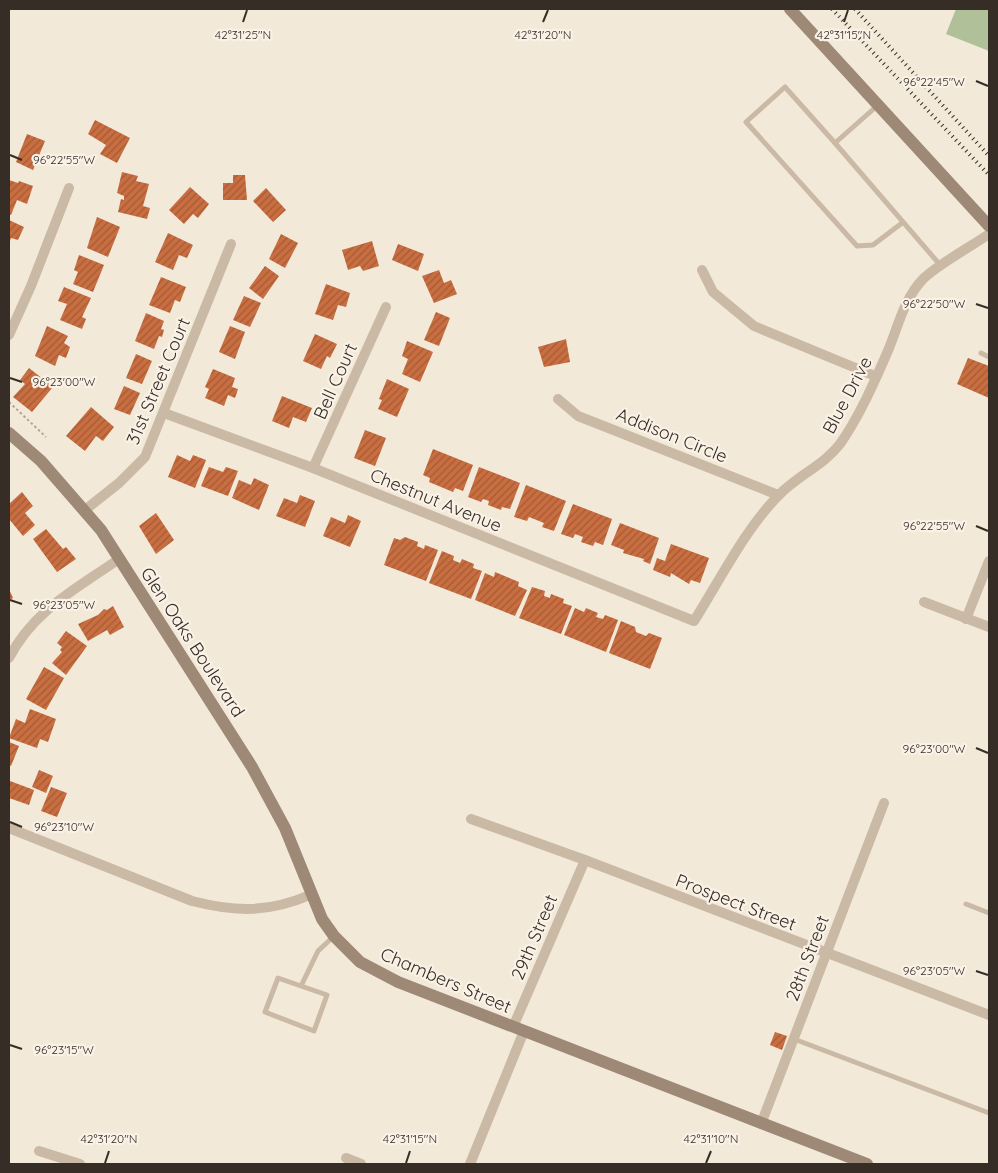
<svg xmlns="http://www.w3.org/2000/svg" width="998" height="1173" font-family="Quicksand,sans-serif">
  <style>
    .grass { fill: #b0c199 }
    .building { fill: url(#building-hatch) }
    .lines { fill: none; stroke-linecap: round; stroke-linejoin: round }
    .path { stroke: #b6a38f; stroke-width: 2; stroke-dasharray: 2.5 2.5; stroke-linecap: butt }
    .lane { stroke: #cab9a5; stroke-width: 5 }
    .street { stroke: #cab9a5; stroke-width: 10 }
    .secondary { stroke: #9e8876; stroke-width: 12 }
    .rail { stroke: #362d27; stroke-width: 4; stroke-dasharray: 1 4; stroke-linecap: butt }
    .ticks { fill: none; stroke: #362d27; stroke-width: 2 }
    .labels { text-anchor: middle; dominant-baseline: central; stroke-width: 4.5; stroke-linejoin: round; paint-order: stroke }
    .street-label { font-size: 18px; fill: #362d27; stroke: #faf2e6 }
    .ticks-label { font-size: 12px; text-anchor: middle; fill: #362d27; stroke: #faf2e6; stroke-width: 4.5; stroke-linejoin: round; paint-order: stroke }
  </style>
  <defs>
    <pattern id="building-hatch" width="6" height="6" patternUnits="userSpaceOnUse" patternTransform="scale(1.25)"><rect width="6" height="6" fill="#c96e41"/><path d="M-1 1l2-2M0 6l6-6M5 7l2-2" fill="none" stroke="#a45b36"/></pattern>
  </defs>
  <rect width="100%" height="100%" fill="#f2e9d9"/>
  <path class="grass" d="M956,9H989V51L946,34Z"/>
  <g class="building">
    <path d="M95,120L130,138L117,163L100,154L106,145L88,134Z"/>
    <path d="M27,134L45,141L33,170L16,162Z"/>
    <path d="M122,172L138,176L136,181L149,184L143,206L150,208L147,219L118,212L121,199L124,200V196L117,193Z"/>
    <path d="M233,175H245L247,200H223V183H233Z"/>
    <path d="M9,180L18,183L19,181L33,186L27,204L17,200L11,215L9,214Z"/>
    <path d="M190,187L209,204L198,218L193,214L184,224L169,210Z"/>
    <path d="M266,188L286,210L273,222L253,201Z"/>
    <path d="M97,217L120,227L108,257L87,248Z"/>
    <path d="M9,220L24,227L18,240L11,238L9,244Z"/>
    <path d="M168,233L193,245L187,258L179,255L173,270L155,262Z"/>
    <path d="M281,234L298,243L285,268L269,259Z"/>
    <path d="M372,241L379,266L363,271L360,266L348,270L342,250Z"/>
    <path d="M398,244L424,254L418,271L392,260Z"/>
    <path d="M79,255L104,265L93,292L73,284L78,272L74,270Z"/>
    <path d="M265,266L279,276L263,299L249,288Z"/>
    <path d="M439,270L444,283L451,280L457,294L434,303L422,276Z"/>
    <path d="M161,277L186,287L180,302L175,300L170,313L149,305Z"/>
    <path d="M326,284L350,293L346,307L338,305L333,320L315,314Z"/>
    <path d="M64,287L91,298L82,317L86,319L82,329L60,320L67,304L58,301Z"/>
    <path d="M244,296L261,303L250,327L233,320Z"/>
    <path d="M436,312L450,318L439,346L424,340Z"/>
    <path d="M146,313L164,321L161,329L164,330L162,337L159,336L154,349L135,341Z"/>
    <path d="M47,326L68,336L64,343L70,347L66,358L59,355L55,366L35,356Z"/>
    <path d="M230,326L245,332L235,359L219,352Z"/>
    <path d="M315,334L337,344L330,358L327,356L321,369L303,361Z"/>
    <path d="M566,339L570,362L544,367L538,347Z"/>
    <path d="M407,341L433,352L420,382L402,374L408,359L402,356Z"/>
    <path d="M136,354L152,361L142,384L126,378Z"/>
    <path d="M968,358L989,366V398L957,384Z"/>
    <path d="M29,368L53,387L32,412L13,397L25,384L20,380Z"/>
    <path d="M213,369L235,378L232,387L238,389L235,398L228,395L224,406L205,398L209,389L205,387Z"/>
    <path d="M387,379L409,389L397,417L378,409L382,400L379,399Z"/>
    <path d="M124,386L140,393L130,415L114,409Z"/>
    <path d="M282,396L312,408L306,422L293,417L289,428L272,421Z"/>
    <path d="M91,407L114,427L103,441L96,436L85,451L66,436Z"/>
    <path d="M365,430L386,438L375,466L354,458Z"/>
    <path d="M433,449L473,465L463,491L455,488L453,492L429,482L430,478L423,475Z"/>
    <path d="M177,455L190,461L193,455L206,460L195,488L168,477Z"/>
    <path d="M209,467L223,472L226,467L238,471L228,496L201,486Z"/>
    <path d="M479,467L520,483L510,509L502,507L501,510L488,505L489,501L483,499L481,502L468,497Z"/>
    <path d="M254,478L269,485L259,510L232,498L239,480L251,485Z"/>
    <path d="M526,485L566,501L554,531L542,527L544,523L529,517L527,521L514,517Z"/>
    <path d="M22,492L33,506L25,513L35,525L23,536L9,519V504Z"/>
    <path d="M300,495L315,501L305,527L276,516L284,498L297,503Z"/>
    <path d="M573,504L612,519L603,545L595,542L593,546L581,542L583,537L575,534L573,538L561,534Z"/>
    <path d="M156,513L174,540L156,554L139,526Z"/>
    <path d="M348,515L361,521L350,547L323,536L331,517L345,523Z"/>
    <path d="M620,523L659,538L650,564L643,561L644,559L623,553L624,550L611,545Z"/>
    <path d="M46,529L63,549L66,547L76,559L57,572L33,539Z"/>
    <path d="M405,537L418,542L417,546L424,549L425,545L438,550L426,581L384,565L394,538L400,540Z"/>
    <path d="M671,544L709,558L700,583L691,580L689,584L671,573L670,577L653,570L657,558L665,561Z"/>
    <path d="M442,551L454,556L453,560L460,563L462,559L474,564L473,568L482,571L471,599L429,583Z"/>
    <path d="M495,572L519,582L518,586L527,590L515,616L475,600L485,573L494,577Z"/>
    <path d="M532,587L545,591L544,596L550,598L551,594L564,599L563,603L572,606L561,634L519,618Z"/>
    <path d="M9,589L13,598L9,601Z"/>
    <path d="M113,606L124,627L110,635L107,630L88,641L78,624L98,615L104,609L107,610Z"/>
    <path d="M575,608L584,612L586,608L598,613L596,617L603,619L605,615L618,620L606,652L564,635Z"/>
    <path d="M621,621L635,627L636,632L646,636L649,633L662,638L650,669L609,653Z"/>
    <path d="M66,631L87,646L66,675L52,663L62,652L60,650L62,647L57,643Z"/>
    <path d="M44,667L64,678L46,710L26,699Z"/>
    <path d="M30,709L56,719L48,742L40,739L37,748L9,738L16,719L25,723Z"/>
    <path d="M9,742L19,746L11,766L9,765Z"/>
    <path d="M39,770L53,776L46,793L32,787Z"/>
    <path d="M10,781L34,790L29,805L9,798Z"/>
    <path d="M51,787L67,793L57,817L41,811Z"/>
    <path d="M775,1032L787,1036L782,1050L770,1045Z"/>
  </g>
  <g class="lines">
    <path class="path" d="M9,402L46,437"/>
    <g class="lane">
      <path d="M878,105L835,143L941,266"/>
      <path d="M835,143L785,87L746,122L857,246L873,245L902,223"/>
      <path d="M981,353L989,357"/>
      <path d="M966,904L989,913"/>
      <path d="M301,986L278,978L265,1012L314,1031L327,995L301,986L318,951L333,937"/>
      <path d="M794,1039L989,1113"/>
    </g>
    <g class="street">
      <path d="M702,270L713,292L754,326L875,376"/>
      <path d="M9,335L31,286L69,188"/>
      <path d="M558,399L578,416L778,495"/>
      <path d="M164,413L313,468L694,621C720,580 745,529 779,495C797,476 824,465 840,444C859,417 874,383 887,353C898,328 903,300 923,279C937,265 972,246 989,234"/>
      <path d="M313,468L386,307"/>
      <path d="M85,510L119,483L145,457L231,244"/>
      <path d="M924,602L989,627"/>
      <path d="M966,619L989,561"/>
      <path d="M9,658C34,610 76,589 119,559"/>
      <path d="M471,819L585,860L989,1015"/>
      <path d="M9,828L192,901C235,912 268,913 310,895"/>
      <path d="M513,1027L585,860"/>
      <path d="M761,1124L884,803"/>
      <path d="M39,1151L80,1164"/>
      <path d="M346,1158L361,1164"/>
      <path d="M470,1164L524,1031"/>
    </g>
    <g class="secondary">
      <path d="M790,9L989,226"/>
      <path d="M9,433L41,461L101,530L252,767L285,828L322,919L334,936L360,962L398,982L867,1164"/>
    </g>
    <g class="rail">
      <path d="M832,9L989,175"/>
      <path d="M855,9L989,156"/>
    </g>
  </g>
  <path class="ticks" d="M243,22L247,10M543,22L548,10M844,22L848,10M976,81L988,86M10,155L22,160M976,304L988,308M10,378L22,382M976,526L988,531M10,600L22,604M976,748L988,753M10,822L22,827M976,971L988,975M10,1045L22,1049M105,1163L109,1151M406,1163L410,1151M706,1163L711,1151"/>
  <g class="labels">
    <g class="street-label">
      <text transform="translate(158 381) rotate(-67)">31st Street Court</text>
      <text transform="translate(335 381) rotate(-66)">Bell Court</text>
      <text transform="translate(847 395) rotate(-62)">Blue Drive</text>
      <text transform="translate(672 435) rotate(22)">Addison Circle</text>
      <text transform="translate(436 500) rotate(22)">Chestnut Avenue</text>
      <text transform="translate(193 642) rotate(57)">Glen Oaks Boulevard</text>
      <text transform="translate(736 902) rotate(21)">Prospect Street</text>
      <text transform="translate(534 937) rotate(-67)">29th Street</text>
      <text transform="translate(807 958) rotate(-69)">28th Street</text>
      <text transform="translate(446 980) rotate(23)">Chambers Street</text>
    </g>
  </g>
  <g class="ticks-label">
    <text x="543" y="39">42°31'20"N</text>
    <text x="844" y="39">42°31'15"N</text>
    <text x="243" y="39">42°31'25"N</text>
    <text x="934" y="86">96°22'45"W</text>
    <text x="64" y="164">96°22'55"W</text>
    <text x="934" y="308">96°22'50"W</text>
    <text x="64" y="386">96°23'00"W</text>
    <text x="934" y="530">96°22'55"W</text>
    <text x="64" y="609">96°23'05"W</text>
    <text x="934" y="753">96°23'00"W</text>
    <text x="64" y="831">96°23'10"W</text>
    <text x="934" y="975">96°23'05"W</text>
    <text x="64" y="1054">96°23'15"W</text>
    <text x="109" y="1143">42°31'20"N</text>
    <text x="410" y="1143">42°31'15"N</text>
    <text x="711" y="1143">42°31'10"N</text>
  </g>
  <rect width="998" height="1173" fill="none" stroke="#362d27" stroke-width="20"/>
</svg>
